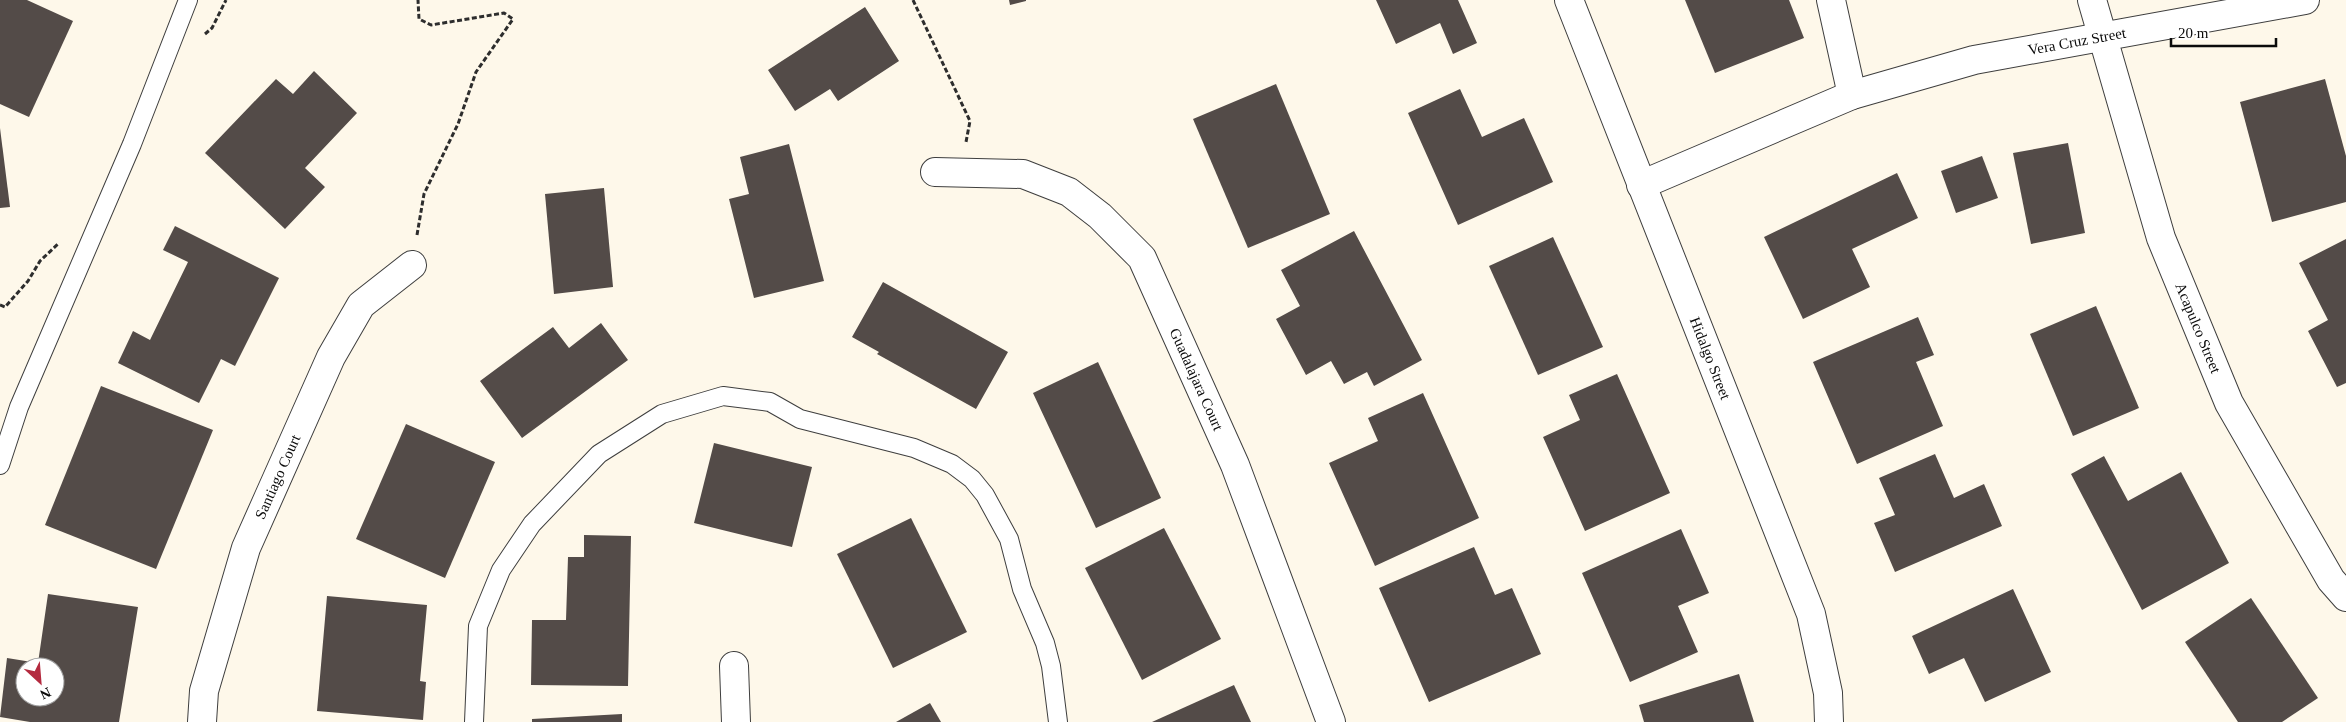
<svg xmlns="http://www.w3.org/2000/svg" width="2346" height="722" font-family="Georgia,serif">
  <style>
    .building { fill: #534b48; fill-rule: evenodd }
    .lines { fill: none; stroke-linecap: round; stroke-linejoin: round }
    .service-casing { stroke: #3e3e3e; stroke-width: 20 }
    .minor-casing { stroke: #3e3e3e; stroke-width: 30 }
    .path { stroke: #2d2d2d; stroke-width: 3; stroke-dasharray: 5 2.5; stroke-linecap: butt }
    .service { stroke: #fff; stroke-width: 18 }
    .minor { stroke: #fff; stroke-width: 28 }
    .labels { text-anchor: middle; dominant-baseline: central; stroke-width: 5; stroke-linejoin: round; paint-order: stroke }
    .street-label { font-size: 15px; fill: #0b0b0b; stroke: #fff }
  </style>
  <rect width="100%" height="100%" fill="#fef8ea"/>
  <g class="building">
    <path d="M0,0H27L73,21L29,117L0,104Z"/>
    <path d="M1009,0H1026V1L1010,5Z"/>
    <path d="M1376,0H1458L1477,43L1453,54L1440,23L1396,44Z"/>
    <path d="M1685,0H1789L1804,38L1715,73Z"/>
    <path d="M865,7L899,61L838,101L830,89L795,111L768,70Z"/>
    <path d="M314,71L357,113L305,168L325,187L285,229L205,153L276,79L293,94Z"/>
    <path d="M2325,79L2346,156V202L2272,222L2240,102Z"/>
    <path d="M1276,84L1330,214L1248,248L1193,119Z"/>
    <path d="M1460,89L1482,137L1524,118L1553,182L1458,225L1408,113Z"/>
    <path d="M0,128L10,207L0,208Z"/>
    <path d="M2068,143L2085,233L2031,244L2013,153Z"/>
    <path d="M789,144L824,281L754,298L729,199L749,194L740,157Z"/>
    <path d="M1982,156L1998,198L1956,213L1941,171Z"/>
    <path d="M1897,173L1918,218L1852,249L1870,287L1803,319L1764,237Z"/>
    <path d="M604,188L613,287L554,294L545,194Z"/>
    <path d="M175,226L279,278L235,366L221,359L199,403L118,363L133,331L150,340L188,262L163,250Z"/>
    <path d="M1354,231L1422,360L1374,386L1367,372L1344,384L1331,361L1306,375L1276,319L1300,306L1281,270Z"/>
    <path d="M1553,237L1603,347L1538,375L1489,266Z"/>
    <path d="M2346,239V383L2337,387L2308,331L2328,320L2299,263Z"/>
    <path d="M883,282L1008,352L976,409L877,354L879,352L852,337Z"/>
    <path d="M2096,306L2139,408L2073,436L2030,334Z"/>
    <path d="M1918,317L1934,355L1916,362L1943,426L1857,464L1813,362Z"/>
    <path d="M601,323L628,360L522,438L480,381L553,327L569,348Z"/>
    <path d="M1098,362L1161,498L1096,528L1033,393Z"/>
    <path d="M1617,374L1670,493L1585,531L1543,437L1580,420L1569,395Z"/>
    <path d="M101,386L213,430L156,569L45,525Z"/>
    <path d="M1423,393L1479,518L1375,566L1329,463L1378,441L1368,418Z"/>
    <path d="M406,424L495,462L445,578L356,539Z"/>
    <path d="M714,443L812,467L792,547L694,523Z"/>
    <path d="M1935,454L1954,498L1984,484L2002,526L1895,572L1874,523L1895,515L1879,478Z"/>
    <path d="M2104,456L2128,501L2181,472L2229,563L2142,610L2071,474Z"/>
    <path d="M911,518L967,632L893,668L837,554Z"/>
    <path d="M1164,528L1221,639L1142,680L1085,568Z"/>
    <path d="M1681,529L1709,593L1678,606L1698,652L1630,682L1582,573Z"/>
    <path d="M584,535L631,536L628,686L531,685L532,620H566L568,557H584Z"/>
    <path d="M1474,547L1495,595L1512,588L1541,654L1429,702L1379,588Z"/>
    <path d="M2013,589L2051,672L1985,702L1964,658L1929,674L1912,636Z"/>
    <path d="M48,594L138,607L119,722H30L0,717L7,658L38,663ZM25,667H55V697H25Z"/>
    <path d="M327,596L427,605L420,681L426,682L423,720L317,711Z"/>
    <path d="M2251,598L2318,698L2282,722H2238L2185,642Z"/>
    <path d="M1739,674L1754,722H1644L1639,705Z"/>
    <path d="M1234,685L1251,722H1152Z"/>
    <path d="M930,703L941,722H896Z"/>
    <path d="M622,714V722H532V719Z"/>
  </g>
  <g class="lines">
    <defs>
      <g id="service">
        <path d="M0,465L19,407L132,144L188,0"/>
        <path d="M474,722L478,626L501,570L532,524L599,454L662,414L723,396L770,402L800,419L914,448L952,464L972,479L985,495L1009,539L1022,589L1045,643L1051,666L1058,722"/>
      </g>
      <g id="minor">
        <path id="s1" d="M1569,0L1811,614L1828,693L1829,722"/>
        <path d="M1831,0L1852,95"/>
        <path id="s2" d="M2092,0L2161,238L2229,403L2331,580L2346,597"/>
        <path id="s3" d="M935,172L1023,174L1069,192L1100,216L1142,258L1235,465L1331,722"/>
        <path id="s4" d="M1641,185L1852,95L1974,60L2305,0"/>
        <path d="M734,666L736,722"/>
        <path id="s5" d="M202,722L204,691L246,548L331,357L361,305L412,265"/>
      </g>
    </defs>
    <use href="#service" class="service-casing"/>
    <use href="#minor" class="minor-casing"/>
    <g class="path">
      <path d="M913,0L970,121L966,142"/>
      <path d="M205,34L212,28L226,0"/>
      <path d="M417,235L424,194L458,124L476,72L513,19L504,13L431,25L419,19L418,0"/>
      <path d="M0,305L5,307L28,281L40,261L59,243"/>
    </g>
    <use href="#service" class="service"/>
    <use href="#minor" class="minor"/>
  </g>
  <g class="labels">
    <g class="street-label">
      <text stroke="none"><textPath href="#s4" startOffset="461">Vera Cruz Street</textPath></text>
      <text stroke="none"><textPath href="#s2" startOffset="345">Acapulco Street</textPath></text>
      <text stroke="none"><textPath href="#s1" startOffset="385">Hidalgo Street</textPath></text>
      <text stroke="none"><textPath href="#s3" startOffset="369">Guadalajara Court</textPath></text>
      <text stroke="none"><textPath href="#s5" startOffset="258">Santiago Court</textPath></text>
    </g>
  </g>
  <g transform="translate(40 682) rotate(154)"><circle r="24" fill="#ffffff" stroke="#9d9d9d"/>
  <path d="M0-4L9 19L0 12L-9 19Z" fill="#b42a3f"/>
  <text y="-8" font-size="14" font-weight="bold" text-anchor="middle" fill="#0b0b0b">N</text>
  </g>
  <path d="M2171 38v8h105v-8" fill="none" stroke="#0b0b0b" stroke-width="2.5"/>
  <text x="2178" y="38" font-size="15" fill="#0b0b0b" stroke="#ffffff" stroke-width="4" paint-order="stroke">20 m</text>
</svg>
